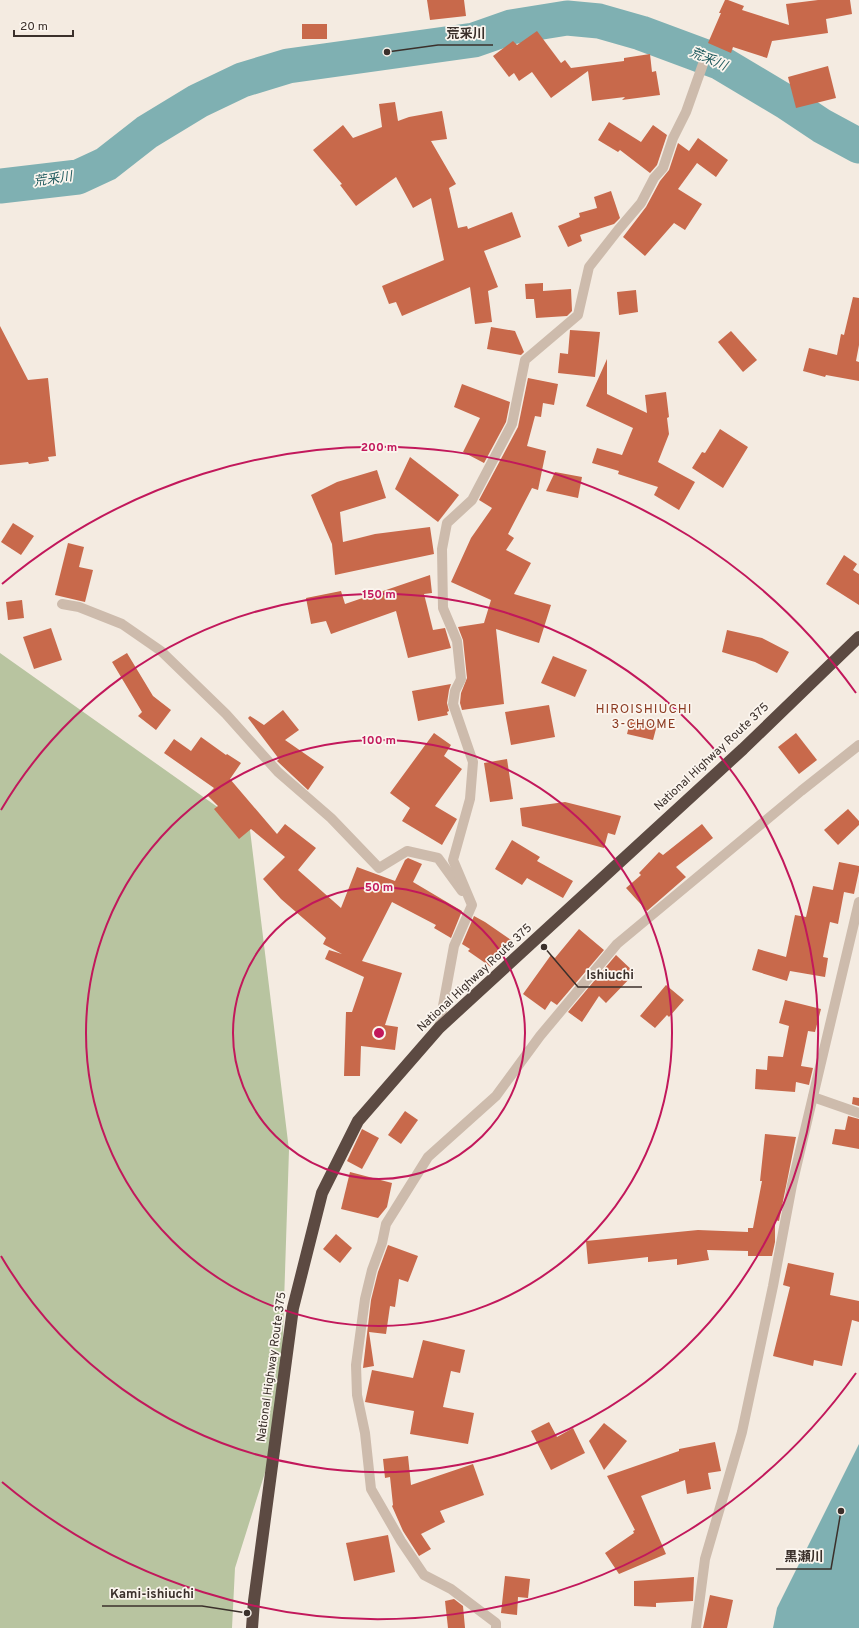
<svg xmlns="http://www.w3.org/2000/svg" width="859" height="1628" font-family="Overpass,'Noto Sans JP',sans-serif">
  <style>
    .green { fill: #b8c4a0 }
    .water { fill: #7fb0b2 }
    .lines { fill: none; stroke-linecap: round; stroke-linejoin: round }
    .river { stroke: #7fb0b2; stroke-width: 35 }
    .building { fill: #c8694b }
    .minor { stroke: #cdbbac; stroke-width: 10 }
    .highway { stroke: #5c4a42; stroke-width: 12 }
    .ring { fill: none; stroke: #c2185b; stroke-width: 2 }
    .labels { text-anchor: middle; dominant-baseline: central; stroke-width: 3.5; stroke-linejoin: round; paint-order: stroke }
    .street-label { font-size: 12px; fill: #3b302b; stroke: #fbf5ee }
    .water-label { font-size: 13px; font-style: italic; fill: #1f5a5e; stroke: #fbf5ee }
    .neighbourhood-label { font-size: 13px; letter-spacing: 1px; fill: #8c3b22; stroke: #fbf5ee }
    .centre { fill: #c2185b; stroke: #fbf5ee; stroke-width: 2 }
    .ring-label { font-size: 12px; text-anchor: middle; font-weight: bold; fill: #c2185b; stroke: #fbf5ee; stroke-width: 3.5; stroke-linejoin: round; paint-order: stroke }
    .leader { fill: none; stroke: #3b302b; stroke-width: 1.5 }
    .callout-dot { fill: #3b302b; stroke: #fbf5ee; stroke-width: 1.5 }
    .callout-label { font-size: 13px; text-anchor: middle; font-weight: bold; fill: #3b302b; stroke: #fbf5ee; stroke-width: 3.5; stroke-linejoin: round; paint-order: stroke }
  </style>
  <rect width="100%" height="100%" fill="#f4ebe1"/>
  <path class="green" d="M0,653L250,830L289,1150L280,1425L235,1568L232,1628H0Z"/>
  <path class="water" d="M859,1444V1628H773L777,1608Z"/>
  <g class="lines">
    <path class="river" d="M0,186L78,177L106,164L147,132L198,101L242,80L288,66L474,40L511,27L567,18L599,21L641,33L719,62L786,102L822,126L859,146"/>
  </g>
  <g class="building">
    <path d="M427,0H464L466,16L430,20Z"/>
    <path d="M725,0H728L744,6L742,10L789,25L786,4L818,0H850L852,14L826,19L828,33L772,41L767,58L733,47L731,53L708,43L721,13H719Z"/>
    <rect x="302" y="24" width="25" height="15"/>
    <path d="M537,31L561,63L565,60L571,68L624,61V58L650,54L652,72L656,71L660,95L622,100L625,97L592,101L588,71L551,98L532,72L519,81L514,73L509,77L493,56L513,41L517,45Z"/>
    <path d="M828,66L836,98L796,108L788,77Z"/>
    <path d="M395,102L398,121L409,117L442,111L447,139L431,141L456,184L449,188L458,228L467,226L468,229L512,212L521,237L484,251L498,287L488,291L492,322L475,324L470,287L402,316L396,302L389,304L382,286L444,260L431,198L413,208L396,177L356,206L340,185L342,184L313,150L343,125L353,138L382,127L379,104Z"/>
    <path d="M609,122L641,142L653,125L667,135L657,165L650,173L620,150L618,152L598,140Z"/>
    <path d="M698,138L728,160L716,177L697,163L678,189L702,204L685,230L674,223L645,256L623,237L646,207L660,181L669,170L678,143L689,151Z"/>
    <path d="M611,191L620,218L614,224L580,235L582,241L568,247L558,226L580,217L579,213L597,208L594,197Z"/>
    <path d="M543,283V291L571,289L572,311L567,316L536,318L534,299H526L525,284Z"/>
    <path d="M636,290L638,312L619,315L617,292Z"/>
    <path d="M853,297L859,298V345L856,361L859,362V381L826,375L825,377L803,371L809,348L837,355L841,334L844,335Z"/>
    <path d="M0,326L28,380L48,378L56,456L48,457L49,461L29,464L28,462L0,465Z"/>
    <path d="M491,327L515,331L524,352L521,355L487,349Z"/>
    <path d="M570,330L600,332L595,377L558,373L560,353L568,354Z"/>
    <path d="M731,331L757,360L743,372L718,342Z"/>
    <path d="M607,359V394L647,413L645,395L666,392L669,417L667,418L669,434L658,462L695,482L679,510L654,495L658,487L618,474L619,471L592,463L597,448L622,455L633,428L586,406Z"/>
    <path d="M528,378L558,384L554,405L543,403L541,417L535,416L527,446L546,451L538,490L532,488L508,534L514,538L506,550L531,563L514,594L551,605L539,643L496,629L504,704L462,710L460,703L461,693L467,678L463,640L458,627L484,623L491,600L451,582L471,538L492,508L479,500L518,427Z"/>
    <path d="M462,384L510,402L506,422L484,463L463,452L480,418L454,407Z"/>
    <path d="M720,429L748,447L723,488L692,468L702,452L705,453Z"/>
    <path d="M410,457L459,495L438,522L395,489Z"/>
    <path d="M377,470L386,498L340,512L343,542L375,534L430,527L434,554L335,575L332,544L311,495L337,482Z"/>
    <path d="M555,472L582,477L578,498L546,491Z"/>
    <path d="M13,523L34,536L21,555L1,542Z"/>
    <path d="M68,543L84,547L79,567L93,570L85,602L55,595Z"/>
    <path d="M844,555L857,564L853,570L859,574V605L826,584Z"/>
    <path d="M430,575L432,593L424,594L433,630L445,628L451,648L408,658L396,611L331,634L326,621L311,624L306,598L341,591L345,604Z"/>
    <path d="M22,600L24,618L8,620L6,602Z"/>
    <path d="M51,628L62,660L34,669L23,637Z"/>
    <path d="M727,630L762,638L789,652L777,673L755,662L722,652Z"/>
    <path d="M127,653L153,696L171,710L156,730L138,716L142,712L112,662Z"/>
    <path d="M553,656L587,670L575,697L541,683Z"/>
    <path d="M451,684L449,690L447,703L449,711L447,712L448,715L418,721L412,691Z"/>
    <path d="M549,705L555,737L511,745L505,712Z"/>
    <path d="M283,710L299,730L285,740L324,767L308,790L277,761L279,759L248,718L250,716L264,725Z"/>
    <path d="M631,718L657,725L653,740L627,734Z"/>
    <path d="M434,733L451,745L444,756L462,769L435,806L457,819L442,845L402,821L410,808L390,793Z"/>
    <path d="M796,733L817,760L799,774L778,747Z"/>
    <path d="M201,737L226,755L227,754L241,763L230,779L277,834L285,824L316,848L298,870L341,908L357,867L395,881L405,860L408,858L422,864L413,882L462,911L451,938L434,928L436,925L392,902L362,961L402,973L385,1025L398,1027L395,1050L361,1046L360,1076H344L346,1012H352L364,977L325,959L329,950L342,954L323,944L326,938L281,899L263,879L285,857L251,829L239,839L214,809L218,806L207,795L214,788L164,753L174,739L191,751Z"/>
    <path d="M507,759L513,799L490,802L484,763Z"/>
    <path d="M565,802L621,816L615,835L608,833L604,848L522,826L520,808Z"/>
    <path d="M848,809L859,821V825L838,845L824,830Z"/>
    <path d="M702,824L713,838L676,867L686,877L647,911L626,888L641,875L639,873L659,852L663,855Z"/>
    <path d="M512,840L540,857L537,861L573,881L563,898L527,878L522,885L495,869Z"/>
    <path d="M839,862L859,866V871L854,894L844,892L838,924L830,922L823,957L828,958L825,977L790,971L787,981L752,970L758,949L786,957L795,915L806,917L813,886L833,890Z"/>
    <path d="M474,916L485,922L511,940L491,967L468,951L470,949L462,944Z"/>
    <path d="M579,929L604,950L557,1005L551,1001L545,1010L523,994L551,955L555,958Z"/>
    <path d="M616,955L635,973L606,1003L599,996L582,1022L568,1012Z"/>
    <path d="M666,985L684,1000L669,1017L667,1015L655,1028L640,1016Z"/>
    <path d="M785,1000L821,1009L815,1032L808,1031L801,1066L813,1068L809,1085L796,1082L795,1092L755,1089L756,1069L767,1070L768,1056L783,1057L789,1026L779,1023Z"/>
    <path d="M853,1097L859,1098V1106L852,1104Z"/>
    <path d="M405,1111L418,1120L401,1144L388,1135Z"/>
    <path d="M848,1116L859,1119V1149L832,1144L835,1129L845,1130Z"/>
    <path d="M362,1129L379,1138L362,1169L347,1161Z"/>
    <path d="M765,1134L796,1137L779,1221L775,1220V1242L772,1256H748V1251L707,1250L709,1260L677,1265V1259L648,1262V1257L588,1264L586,1241L698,1230L748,1232V1228H753L762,1181H760Z"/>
    <path d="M350,1172L392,1183L387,1207L378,1218L341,1209Z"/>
    <path d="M336,1234L352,1248L340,1263L323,1249Z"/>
    <path d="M388,1245L418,1256L408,1282L399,1279L395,1307L390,1306L386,1334L369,1332L374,1366L363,1368L371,1300L378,1272Z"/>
    <path d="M788,1263L834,1273L830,1295L859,1301V1322L852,1320L842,1366L814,1360L813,1366L773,1356L790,1287L783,1285Z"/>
    <path d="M423,1340L465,1350L460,1373L451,1371L443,1407L474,1413L468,1444L410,1434L414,1411L365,1402L372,1370L413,1378Z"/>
    <path d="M549,1422L557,1437L573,1428L585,1453L551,1470L531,1431Z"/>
    <path d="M604,1423L627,1441L604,1470L589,1441Z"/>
    <path d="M715,1442L721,1471L708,1473L711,1489L687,1494L685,1480L641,1496L666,1554L619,1574L605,1553L634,1533L633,1531L635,1530L607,1476L679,1451V1449Z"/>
    <path d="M408,1456L411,1485L473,1464L484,1495L440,1511L445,1522L421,1534L431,1549L419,1556L403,1531L392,1506L393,1505L390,1477L385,1478L383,1459Z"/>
    <path d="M388,1535L395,1572L354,1581L346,1543Z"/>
    <path d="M505,1576L530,1579L528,1598L518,1597L517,1615L501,1613Z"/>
    <path d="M694,1577L693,1601L656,1603V1607L634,1606V1581Z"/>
    <path d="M710,1595L733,1600L727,1628H703Z"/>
    <path d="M454,1599L463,1606L465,1628H448L445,1601Z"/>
  </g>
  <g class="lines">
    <g class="minor">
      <path d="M62,604L79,607L122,624L161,651L226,714L278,772L331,818L379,868L407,851L438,858L462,891"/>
      <path d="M439,1028L454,946L472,905L453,860L470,799L473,762L453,704L455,691L461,679L457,641L443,608L442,549L447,523L472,500L512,424L525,360L578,315L589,267L618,230L641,203L654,178L663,168L673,138L686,112L703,64"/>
      <path d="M813,1097L859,1113"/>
      <path d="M496,1628V1623L451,1589L424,1575L401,1541L371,1489L365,1433L357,1395L356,1365L365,1299L372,1270L382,1243L386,1224L428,1157L496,1096L540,1036L617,944L801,791L859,745"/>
      <path d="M696,1628L705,1559L742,1432L773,1286L792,1185L859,902"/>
    </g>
    <path class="highway" d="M252,1628L254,1601L293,1308L322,1193L358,1121L439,1028L743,749L859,637"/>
  </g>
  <g class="ring">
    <circle cx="379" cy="1033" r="146"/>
    <circle cx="379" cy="1033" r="293"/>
    <path d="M1 810A439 439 0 1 1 1 1256"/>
    <path d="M856 1373A586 586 0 0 1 2 1482M2 584A586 586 0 0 1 856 693"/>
  </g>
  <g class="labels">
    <g class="street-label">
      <text transform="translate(712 757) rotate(-43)">National Highway Route 375</text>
      <text transform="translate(475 978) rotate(-43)">National Highway Route 375</text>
      <text transform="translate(272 1367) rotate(-82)">National Highway Route 375</text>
    </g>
    <g class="water-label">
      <text transform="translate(708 60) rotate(23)">荒釆川</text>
      <text transform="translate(53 180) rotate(-8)">荒釆川</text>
    </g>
    <g class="neighbourhood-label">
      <text x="644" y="710">HIROISHIUCHI<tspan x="644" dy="15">3-CHOME</tspan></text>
    </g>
  </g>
  <circle cx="379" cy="1033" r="6" class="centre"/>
  <g class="ring-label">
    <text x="379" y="451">200 m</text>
    <text x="379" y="598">150 m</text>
    <text x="379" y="744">100 m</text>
    <text x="379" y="891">50 m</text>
  </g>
  <path class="leader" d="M387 52L438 45H493M544 947L578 987H642M841 1511L831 1569H776M247 1613L202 1606H102"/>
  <g class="callout-dot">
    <circle cx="387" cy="52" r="4"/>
    <circle cx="544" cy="947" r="4"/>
    <circle cx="841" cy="1511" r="4"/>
    <circle cx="247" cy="1613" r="4"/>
  </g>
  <g class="callout-label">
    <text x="466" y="38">荒釆川</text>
    <text x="610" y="979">Ishiuchi</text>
    <text x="804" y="1561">黒瀬川</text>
    <text x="152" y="1598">Kami-ishiuchi</text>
  </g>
  <path d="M14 30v6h59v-6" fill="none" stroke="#3b302b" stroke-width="2"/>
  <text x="20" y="30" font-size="12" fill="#3b302b" stroke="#fbf5ee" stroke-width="3" paint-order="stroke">20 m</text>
</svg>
